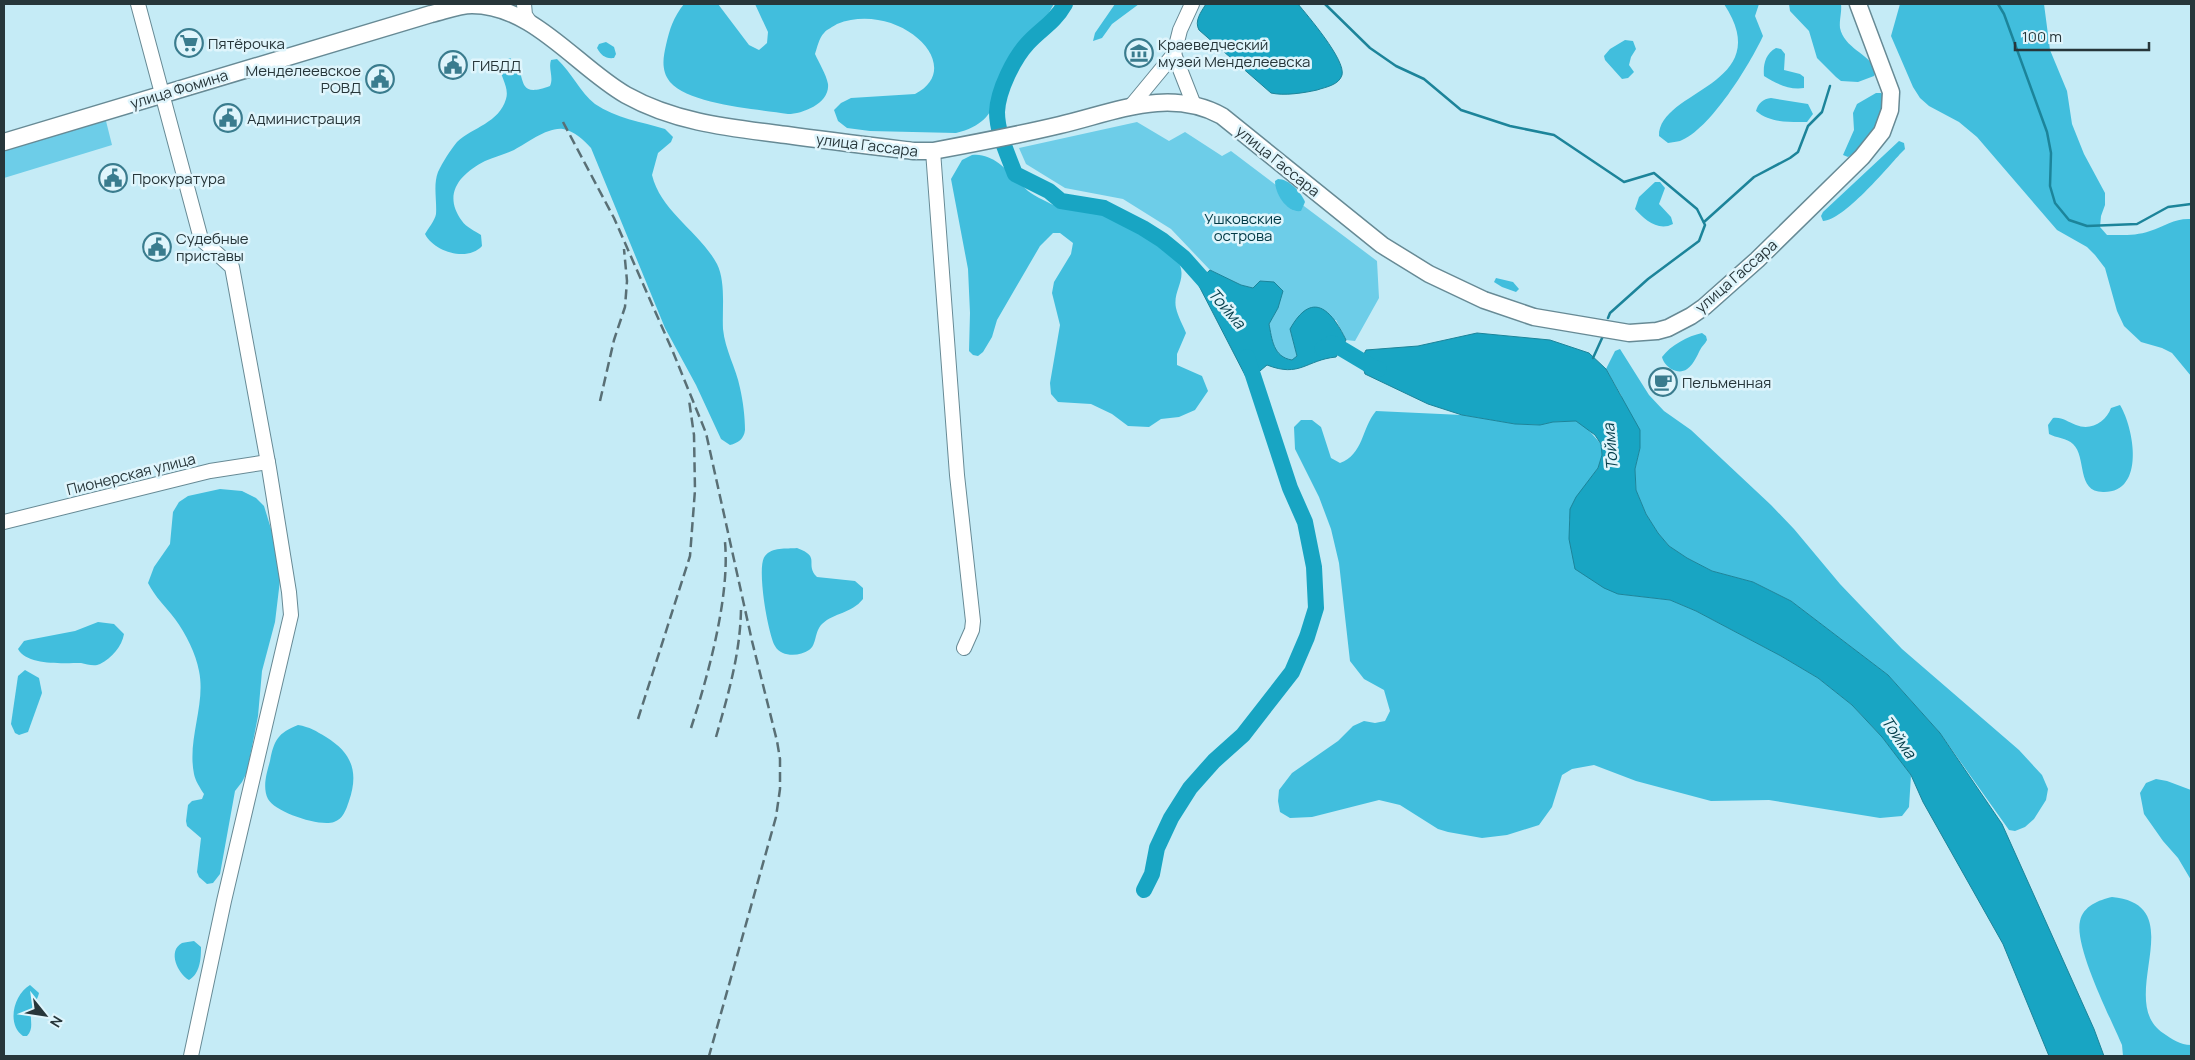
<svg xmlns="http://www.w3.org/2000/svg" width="2195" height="1060" font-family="Manrope,sans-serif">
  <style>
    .green { fill: #6dcde8 }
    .forest { fill: #41bedd }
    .water { fill: #18a5c3; stroke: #1c849a }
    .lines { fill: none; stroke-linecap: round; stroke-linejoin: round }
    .stream { stroke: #1c849a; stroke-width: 2.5 }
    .river { stroke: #18a5c3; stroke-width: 16 }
    .minor-casing { stroke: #678a95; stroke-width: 16 }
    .major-casing { stroke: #678a95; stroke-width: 19 }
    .minor { stroke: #fff; stroke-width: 14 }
    .major { stroke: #fff; stroke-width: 16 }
    .rail { stroke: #596f75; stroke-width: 2.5; stroke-dasharray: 10 5; stroke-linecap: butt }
    .labels { text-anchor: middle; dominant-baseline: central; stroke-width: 5; stroke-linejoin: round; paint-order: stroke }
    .poi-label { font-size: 15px; fill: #27363a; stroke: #dff5fc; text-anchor: start }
    .street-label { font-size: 15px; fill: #27363a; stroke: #dff5fc }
    .park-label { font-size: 15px; fill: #003a46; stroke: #dff5fc }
    .water-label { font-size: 16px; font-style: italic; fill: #053f4c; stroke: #dff5fc }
  </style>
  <rect width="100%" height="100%" fill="#c5ebf6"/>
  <g class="green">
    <path d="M105,117L112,145L4,178V147Z"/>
    <path d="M1137,122L1169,141L1185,132L1222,156L1231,151L1377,261L1379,298L1355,341L1346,340L1336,320L1290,329L1297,356L1292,360C1273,357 1272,339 1269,324L1278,308L1254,288L1241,285L1210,270L1171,229L1123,199L1065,188L1026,164L1019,148Z"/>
  </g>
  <g class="forest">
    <path d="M684,4H718L749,45L759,50L767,43L768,32L755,4H1054C1050,10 1047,18 1042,24C1035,32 1023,38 1017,47C992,82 1008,121 956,133L870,131L847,128L838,121L834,110L841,103L851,98L915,94C969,66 898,0 837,24C833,27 827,29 824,33C819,38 817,48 815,54C819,63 826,74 828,84C830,103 803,114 788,114C758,109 690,105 670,82C661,71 663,58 666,45C670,28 673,18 684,4Z"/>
    <path d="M1115,4H1139L1112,24L1102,38L1093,41L1095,33Z"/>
    <path d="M1724,4H1759L1755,16L1763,36C1750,64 1710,130 1680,141C1677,142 1672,142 1668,143L1659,136C1659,89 1778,86 1724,4Z"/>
    <path d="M1789,4H1841C1842,12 1839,20 1840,28C1844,48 1868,53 1876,70L1874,76L1858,82L1841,81L1836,77L1817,58L1809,31L1790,11Z"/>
    <path d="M1900,4H2044L2050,50L2067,91L2072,124L2084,154L2105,193V205L2101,216L2100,227L2107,235C2122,235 2136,236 2150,231C2165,226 2175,218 2191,219V376L2172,353L2162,348L2141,342L2124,326L2117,311L2105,268L2095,255L2087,247L2057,230L1977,137L1959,122L1929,106L1920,98L1913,87L1891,36Z"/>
    <path d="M1625,40L1633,41L1636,49L1631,57L1629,65L1634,72L1628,78L1622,79L1605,60L1604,56L1610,49Z"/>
    <path d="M606,42L614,47L616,54L614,58C605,59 601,55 597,48L599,44Z"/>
    <path d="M1776,48L1781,49L1785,54L1784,70L1800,74L1804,77V88C1789,90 1777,84 1764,76C1763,65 1765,54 1776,48Z"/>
    <path d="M510,58C530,73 512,100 550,86C554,77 548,69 551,60L557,59C572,73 580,92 595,104C615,118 642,122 665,129L673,137L671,142L658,153L652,175C661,212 700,232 717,264C726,282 722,309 723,329C725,350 736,368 740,388C743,401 745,417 745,430C744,439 738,443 730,445L721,439L696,385L665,328L591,148C584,140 574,131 563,129C547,127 528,143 514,150C505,154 495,157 485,161C460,174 442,194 462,221C466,227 475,231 481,235L482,246C468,262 434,252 425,234C428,229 435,220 436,214C437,200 433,185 438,172C442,163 451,149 457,142C473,127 499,123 506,99C510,86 498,75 500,62Z"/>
    <path d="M1876,93H1881L1886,96L1881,120L1861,148L1848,157L1843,155L1854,130L1853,113L1857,104Z"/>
    <path d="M1771,98L1808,104L1813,114L1807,122C1789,122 1770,123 1756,111C1758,103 1763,99 1771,98Z"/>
    <path d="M1899,141L1904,143L1905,149L1901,153C1886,169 1844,220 1823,221L1821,216L1823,212Z"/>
    <path d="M972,155C996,152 1012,177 1028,191C1034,196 1044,200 1051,204C1067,211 1087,210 1104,215C1122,220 1164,243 1175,257C1191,277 1172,289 1176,308C1178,317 1183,325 1186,333L1177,354V365L1202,376L1208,391L1195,410L1179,417L1161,419L1149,427L1128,426L1112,414L1091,404L1058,402L1051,394L1050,383L1060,325L1052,293L1054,282L1071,254L1073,243L1060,233H1053L1040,246L997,320L992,337L983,352L978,356L973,355L969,351L970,313L968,269L951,179L962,160Z"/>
    <path d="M1278,179C1289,179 1301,192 1305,202L1301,211C1287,213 1275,194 1275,181Z"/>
    <path d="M1655,182H1660L1665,188L1659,204L1671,217L1673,224C1658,232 1644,219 1635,209L1639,197Z"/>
    <path d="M1496,278L1513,282L1519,289L1516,292L1502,287L1494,282Z"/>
    <path d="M1702,333L1706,336L1707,340C1705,344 1702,346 1700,350C1695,360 1688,378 1671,369C1667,366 1663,362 1662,357C1671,345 1688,336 1702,333Z"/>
    <path d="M1620,349L1649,395L1664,411L1691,430L1771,505L1794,529L1840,584L1902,649L2019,750L2042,775L2048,789L2046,800L2034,819L2025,827L2015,831L2009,830L1940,733L1888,675L1791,601L1753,582L1712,571L1687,558L1669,546L1658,533L1646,514L1636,490L1635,469L1640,448L1621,395L1606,369L1615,351Z"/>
    <path d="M2120,405C2134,428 2146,493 2103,492C2076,492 2087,457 2073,444C2067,438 2056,438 2049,434L2048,425L2053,418C2063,417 2067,422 2076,425C2091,431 2106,422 2111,408Z"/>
    <path d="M1376,411L1462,415L1515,424L1539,425L1553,422L1576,421L1584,425L1601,444L1602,455L1598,468L1589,481L1569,520L1572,554L1618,594L1670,600L1696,611L1781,656L1818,678L1852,705L1882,737L1911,775L1909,807L1902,816L1880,818L1769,800L1711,801L1636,781L1594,765L1572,769L1562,775L1552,807L1539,825L1507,835L1482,838L1448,832L1438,829L1400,805L1379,800L1312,817L1290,818L1280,812L1278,801L1279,790L1292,773L1338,741L1353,726L1364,721L1375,723L1385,721L1390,711L1384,690L1364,679L1350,661L1339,563L1331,529L1319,497L1295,449L1294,427L1301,420H1312L1321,427L1331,458L1340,463C1364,454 1361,429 1376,411Z"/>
    <path d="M220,489L242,491L256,498L264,506L279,555L281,572L275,622L262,671L258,716L247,772L242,782L235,791L220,874L213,883L207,884L199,877L197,872L201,838L187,826L186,821L188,805L192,801L202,799L204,794C200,788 195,780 194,774C187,739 206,705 199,671C196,654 186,634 175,619C166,607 155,597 148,583L154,567L170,544L173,512L179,502L188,496Z"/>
    <path d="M797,548C822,557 804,564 817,577L855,581L863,588V599C851,614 835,612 822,624C814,632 817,645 809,650C799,657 781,657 775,646C768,634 756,566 765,556C772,547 786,549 797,548Z"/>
    <path d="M98,622L114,624L124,634C122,646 112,658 100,664C94,667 87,664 81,663C64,663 27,666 18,649L24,641L28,640L75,631Z"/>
    <path d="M25,670L39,678L42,693L28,732L19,735L15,733L11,724L18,676Z"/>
    <path d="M298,725C310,727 316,731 326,737C352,753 359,772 349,801C346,810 343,819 334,822C319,827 275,812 268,799C262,787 267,772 270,761C274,740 278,733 298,725Z"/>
    <path d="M2156,779L2167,781L2191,790V880L2178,858L2163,841L2144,814L2140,793L2146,783Z"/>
    <path d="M2112,897C2194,905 2114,1000 2163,1033C2172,1039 2180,1045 2191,1045V1056H2123L2122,1045C2111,1019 2074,947 2080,921C2083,906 2099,900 2112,897Z"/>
    <path d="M194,941L201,947C201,959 200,974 189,980C178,974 167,951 182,943C185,942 190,942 194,941Z"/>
    <path d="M30,985L39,993C38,999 32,1006 31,1012C30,1021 34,1028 27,1036H23C6,1024 14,994 30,985Z"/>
  </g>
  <g class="water">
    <path d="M1206,4H1298C1307,15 1346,60 1342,75C1339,85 1326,87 1317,90C1304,93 1284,96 1271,93L1199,30C1194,21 1201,12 1206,4Z"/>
    <path d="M1210,270L1241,285L1253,288L1260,281L1274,282L1283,291L1278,308L1269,324C1272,339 1273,357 1292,360L1297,356L1290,329C1312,290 1331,309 1346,340L1336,357C1306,360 1300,378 1267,365L1254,376L1246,377L1197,282Z"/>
    <path d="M1477,333L1550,340L1589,353L1606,369L1640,430V448L1635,469L1636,490L1646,514L1658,533L1669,546L1687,558L1712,571L1753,582L1791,601L1888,675L1940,733L2002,824L2094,1029L2104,1056H2049L2003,944L1923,802L1911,775L1882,737L1852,705L1818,678L1781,656L1696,611L1670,600L1618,594L1604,588L1575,569L1569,539L1570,509L1576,497L1598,468L1602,455L1601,444L1595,435L1576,421L1553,422L1540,425L1515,424L1462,415L1428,404L1365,374L1361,360L1366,350L1418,346Z"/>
  </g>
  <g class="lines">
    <g class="stream">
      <path d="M1325,4L1370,48L1396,66L1424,79L1461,110L1510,126L1554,135L1624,182L1654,173L1697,209L1705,225L1699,241L1648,279L1610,313L1608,318"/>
      <path d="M1998,4L2004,14L2047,132L2051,153L2050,186L2055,203L2069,220L2087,226L2137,224L2168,207L2191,204"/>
      <path d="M1704,222L1754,177L1790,158L1798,152L1808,126L1822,112L1830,86"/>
      <path d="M1593,358L1603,336"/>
    </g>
    <g class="river">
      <path d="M1065,4C1054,23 1042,28 1028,43C1014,58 998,90 997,112C997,133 1008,155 1015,174L1049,191L1061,201L1104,208L1143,228L1162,240L1184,258L1216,294"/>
      <path d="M1322,349L1332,343L1374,368L1379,369"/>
      <path d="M1144,890L1152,874L1157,848L1171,818L1190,788L1214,761L1243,735L1292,672L1307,637L1316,608L1314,567L1305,522L1290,488L1247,357"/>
    </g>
    <defs>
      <g id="minor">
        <path d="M138,4L201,239L232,267L269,468L289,592L291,615L224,901L191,1056"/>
        <path d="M524,4L525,15L529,21"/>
        <path d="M1174,54L1194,105"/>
        <path d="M1131,106L1174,54L1180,30L1192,4"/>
        <path d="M933,151L957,475L973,621L972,630L964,648"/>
        <path d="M4,522L210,471L268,462"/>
      </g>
      <path id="major" d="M4,142L431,14C444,11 459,5 472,5C533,5 577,67 626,95C676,123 731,128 787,135C829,141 872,146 914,151H933C976,143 1018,135 1060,125C1115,112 1169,87 1222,116L1382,245L1429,274L1484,300L1534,317L1629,333L1657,331L1668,328L1691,316L1704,307L1757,260L1862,157L1882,132L1890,110L1891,92L1858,4"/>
    </defs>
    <use href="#minor" class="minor-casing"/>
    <use href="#major" class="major-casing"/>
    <use href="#minor" class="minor"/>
    <use href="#major" class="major"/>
    <g class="rail">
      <path d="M563,122L614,218L673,352L706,433L752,641L777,741L780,759V789L776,817L709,1056"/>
      <path d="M600,401L614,340L625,307L627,281L624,249"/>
      <path d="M638,719L690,556L695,490L694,435L689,400"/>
      <path d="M691,728C708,676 730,597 725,542"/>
      <path d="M716,737C728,695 740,655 741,610"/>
    </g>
  </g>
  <defs>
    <symbol id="supermarket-ring" viewBox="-11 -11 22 22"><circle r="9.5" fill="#dff5fc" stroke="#3a7c8e" stroke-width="1.5"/><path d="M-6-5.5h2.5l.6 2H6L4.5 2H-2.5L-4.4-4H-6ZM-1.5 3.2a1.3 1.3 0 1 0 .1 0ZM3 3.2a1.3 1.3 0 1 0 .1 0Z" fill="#3a7c8e"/></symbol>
    <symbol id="museum-ring" viewBox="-11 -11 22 22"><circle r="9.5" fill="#dff5fc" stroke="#3a7c8e" stroke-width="1.5"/><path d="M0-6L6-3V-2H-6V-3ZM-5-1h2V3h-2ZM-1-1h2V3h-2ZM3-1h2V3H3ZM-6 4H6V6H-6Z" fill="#3a7c8e"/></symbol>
    <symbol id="civic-ring" viewBox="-11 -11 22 22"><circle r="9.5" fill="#dff5fc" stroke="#3a7c8e" stroke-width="1.5"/><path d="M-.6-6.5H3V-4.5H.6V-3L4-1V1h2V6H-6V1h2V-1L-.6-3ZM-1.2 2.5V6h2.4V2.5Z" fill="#3a7c8e"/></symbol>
    <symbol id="cafe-ring" viewBox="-11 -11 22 22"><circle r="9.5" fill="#dff5fc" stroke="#3a7c8e" stroke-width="1.5"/><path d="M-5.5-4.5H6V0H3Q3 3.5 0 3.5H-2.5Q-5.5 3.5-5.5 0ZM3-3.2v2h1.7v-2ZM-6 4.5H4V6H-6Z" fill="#3a7c8e"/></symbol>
  </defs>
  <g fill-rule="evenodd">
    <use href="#supermarket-ring" x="173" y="27" width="32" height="32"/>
    <use href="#museum-ring" x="1123" y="37" width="32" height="32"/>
    <use href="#civic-ring" x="437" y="49" width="32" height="32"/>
    <use href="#civic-ring" x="364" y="63" width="32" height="32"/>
    <use href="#civic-ring" x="212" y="102" width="32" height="32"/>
    <use href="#civic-ring" x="97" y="162" width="32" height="32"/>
    <use href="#civic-ring" x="141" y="231" width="32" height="32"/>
    <use href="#cafe-ring" x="1647" y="366" width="32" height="32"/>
  </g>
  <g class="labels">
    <g class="poi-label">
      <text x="208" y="43">Пятёрочка</text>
      <text x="1158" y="44">Краеведческий<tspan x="1158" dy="17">музей Менделеевска</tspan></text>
      <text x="472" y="65">ГИБДД</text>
      <text x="361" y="70" text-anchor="end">Менделеевское<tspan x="361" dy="17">РОВД</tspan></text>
      <text x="247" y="118">Администрация</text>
      <text x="132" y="178">Прокуратура</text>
      <text x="176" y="238">Судебные<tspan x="176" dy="17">приставы</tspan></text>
      <text x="1682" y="382">Пельменная</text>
    </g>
    <g class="street-label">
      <text transform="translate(179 89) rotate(-17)">улица Фомина</text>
      <text transform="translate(867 145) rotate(7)">улица Гассара</text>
      <text transform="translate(1278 161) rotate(39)">улица Гассара</text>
      <text transform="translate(1736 276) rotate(-41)">улица Гассара</text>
      <text transform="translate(131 474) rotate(-14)">Пионерская улица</text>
    </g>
    <g class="park-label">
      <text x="1243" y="218">Ушковские<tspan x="1243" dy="17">острова</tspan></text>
    </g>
    <g class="water-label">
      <text transform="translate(1227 308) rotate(49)">Тойма</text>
      <text transform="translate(1610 447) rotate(-95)">Тойма</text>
      <text transform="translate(1899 737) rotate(55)">Тойма</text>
    </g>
  </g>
  <rect width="2195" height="1060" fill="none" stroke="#27363a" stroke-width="10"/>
  <g transform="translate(45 1015) rotate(120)" stroke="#dff5fc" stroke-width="4" paint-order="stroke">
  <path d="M0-4L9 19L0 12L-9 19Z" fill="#27363a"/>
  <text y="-8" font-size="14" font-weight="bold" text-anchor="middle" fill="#27363a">N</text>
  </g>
  <path d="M2015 42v8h134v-8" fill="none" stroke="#27363a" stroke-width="2.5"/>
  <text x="2022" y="42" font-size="15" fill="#27363a" stroke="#dff5fc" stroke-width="4" paint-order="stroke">100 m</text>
</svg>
